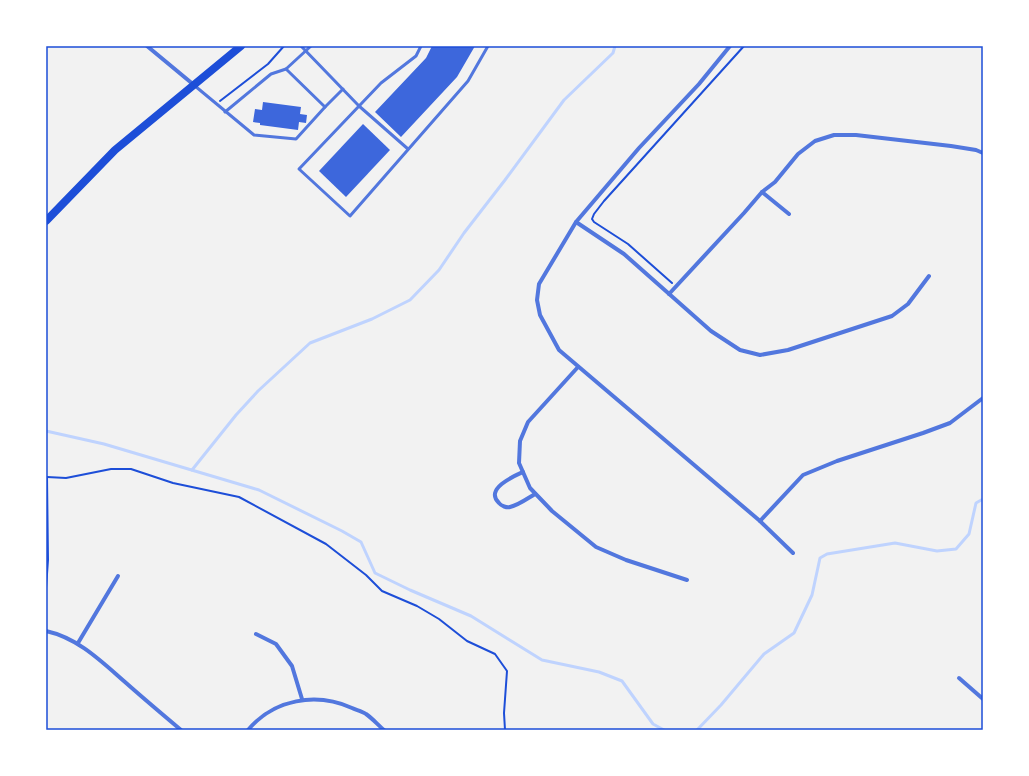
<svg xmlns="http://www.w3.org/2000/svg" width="1029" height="776" font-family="'Exo 2',sans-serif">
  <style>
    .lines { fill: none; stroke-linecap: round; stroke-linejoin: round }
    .stream { stroke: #bfd3fe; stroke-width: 3 }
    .building { fill: #3d67dc }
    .path { stroke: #1d4ed8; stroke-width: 2 }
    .service { stroke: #5277de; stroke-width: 3 }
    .minor { stroke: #5277de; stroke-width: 4 }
    .secondary { stroke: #1d4ed8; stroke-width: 8 }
    .neatline { fill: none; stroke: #1d4ed8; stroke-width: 1.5 }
  </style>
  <rect width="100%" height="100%" fill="#f2f2f2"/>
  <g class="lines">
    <g class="stream">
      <path d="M46,431L104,444L259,490L342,531L361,542L375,573L410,590L471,616L542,660L599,672L622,681L653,724L664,730"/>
      <path d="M192,470L236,415L258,391L310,343L372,319L410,300L439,270L464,233L505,180L564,100L613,53L615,46"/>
      <path d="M697,730L721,705L764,654L794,633L812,595L820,558L827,554L895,543L937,551L956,549L969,534L976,503L983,499"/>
    </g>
  </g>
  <g class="building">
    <path d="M432,46H475L457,77L401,137L375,112L426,58Z"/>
    <path d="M263,102L301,107L300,114L307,115L306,123L299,122L298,130L260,125V123L253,122L255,109L262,110Z"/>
    <path d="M363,124L390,150L346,197L319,171Z"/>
  </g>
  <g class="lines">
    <g class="path">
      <path d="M220,101L268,64L284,46"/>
      <path d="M672,283L628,244L594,222L592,219L594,214L604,201L744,46"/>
      <path d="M47,477L66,478L111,469H131L173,483L239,497L326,544L366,575L382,591L417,606L439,619L467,641L495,654L507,671L504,713L505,730"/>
      <path d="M46,588L48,560L47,477"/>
    </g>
    <g class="service">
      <path d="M301,46L359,106L408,149"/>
      <path d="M421,46L416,56L381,83L299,169L350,216L468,81L488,46"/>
      <path d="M286,69L325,107L343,89"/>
      <path d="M195,86L254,135L296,139L325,107"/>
      <path d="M225,112L271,74L286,69L311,46"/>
    </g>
    <g class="minor">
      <path d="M147,46L194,85"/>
      <path d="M730,46L699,84L639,148L576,222L539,284L537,300L540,315L559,350L760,521L793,553"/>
      <path d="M762,192L789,214"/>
      <path d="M576,222L624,254L711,331L740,350L760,355L788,350L892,316L908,304L929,276"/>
      <path d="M669,294L744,213L762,192L775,182L798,154L815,141L834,135H856L951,146L976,150L983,153"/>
      <path d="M578,367L528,422L520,441L519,463L530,488L552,511L596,547L626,560L687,580"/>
      <path d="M523,472C514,476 484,489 499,503C501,506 507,508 510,507C519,505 528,498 535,494"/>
      <path d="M760,521L803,475L837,461L923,433L950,423L983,398"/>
      <path d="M46,631C78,638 101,661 125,682C143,698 162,714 181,730"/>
      <path d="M256,634L276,644L292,666L302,699"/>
      <path d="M78,643L118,576"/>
      <path d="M959,678L983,699"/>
      <path d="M248,730C274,699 316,692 352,708C356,710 362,711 366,714C372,718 378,725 384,730"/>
    </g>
    <path class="secondary" d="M46,221L115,150L241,46"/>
  </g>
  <rect width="1029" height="776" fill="none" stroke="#ffffff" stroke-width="94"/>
  <rect x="47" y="47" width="935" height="682" class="neatline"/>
</svg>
